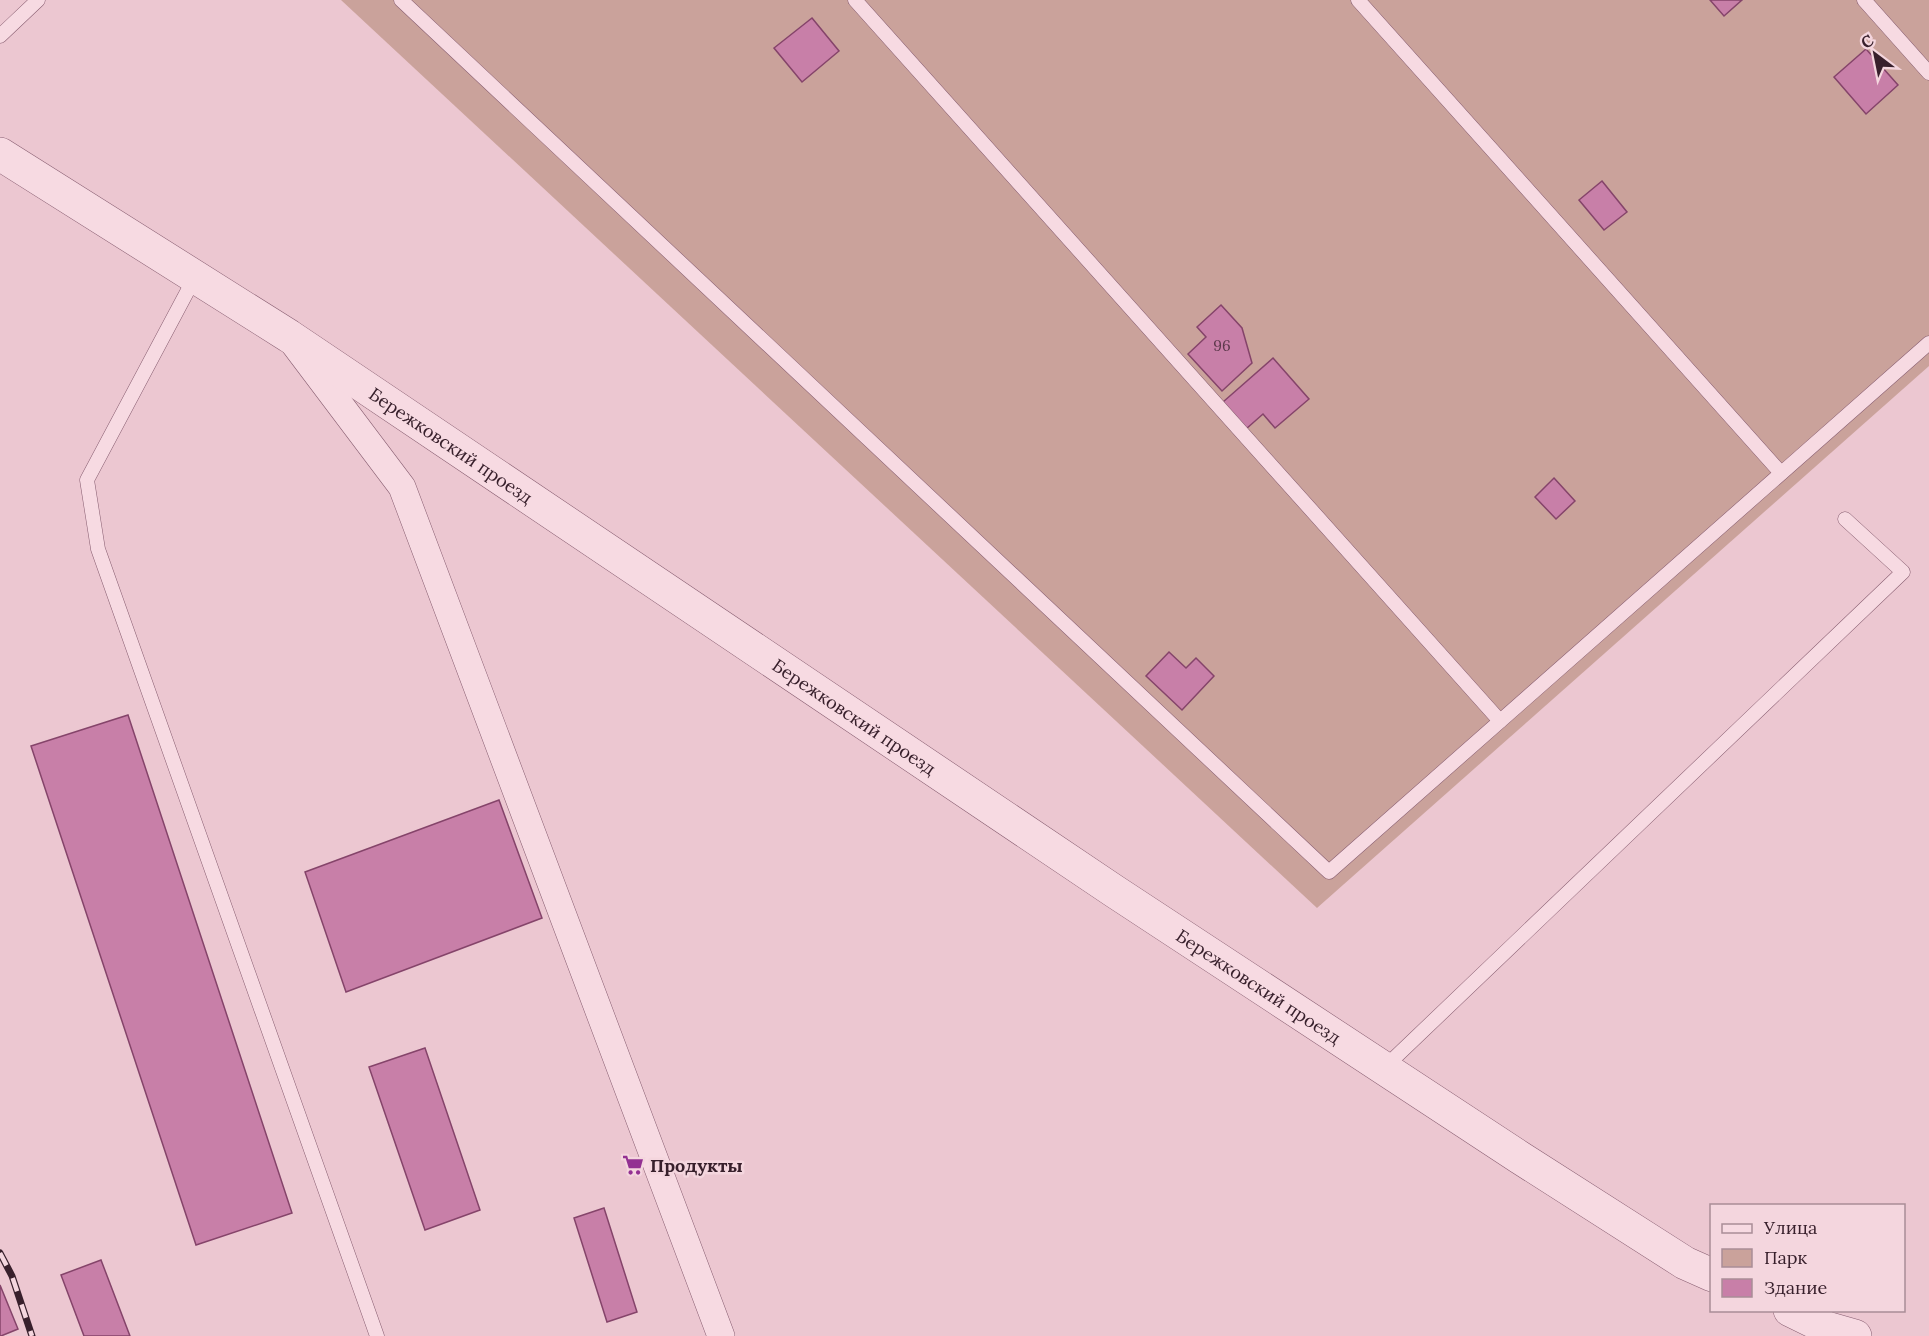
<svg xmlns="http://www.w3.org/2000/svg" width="1929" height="1336" font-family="Lora,serif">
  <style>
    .green { fill: #caa29b }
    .building { fill: #c87fa8; stroke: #85446a; stroke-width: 1.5 }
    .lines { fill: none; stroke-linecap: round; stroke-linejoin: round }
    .service-casing { stroke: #875d70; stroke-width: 15 }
    .minor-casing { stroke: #875d70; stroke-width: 28 }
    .tertiary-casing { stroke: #875d70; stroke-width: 34 }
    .service { stroke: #f7dae2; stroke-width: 14 }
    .minor { stroke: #f7dae2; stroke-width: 27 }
    .tertiary { stroke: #f7dae2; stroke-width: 33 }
    .rail-casing { stroke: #38202c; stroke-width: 7 }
    .rail { stroke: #f4d6de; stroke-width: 4.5; stroke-dasharray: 14; stroke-linecap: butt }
    .labels { text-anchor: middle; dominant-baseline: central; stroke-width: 5; stroke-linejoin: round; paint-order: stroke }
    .number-label { font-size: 15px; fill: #5c384b }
    .street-label { font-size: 18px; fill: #38202c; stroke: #f4d6de }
    .poi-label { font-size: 18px; font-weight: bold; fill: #38202c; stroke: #f4d6de; text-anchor: start }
  </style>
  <rect width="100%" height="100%" fill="#ecc7d1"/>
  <path class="green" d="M341,0H1929V366L1317,908Z"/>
  <g class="building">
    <path d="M1710,0H1742L1724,16Z"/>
    <path d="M812,18L839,51L802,82L774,48Z"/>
    <path d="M1866,49L1898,85L1866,114L1834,77Z"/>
    <path d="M1602,181L1627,212L1604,230L1579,200Z"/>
    <path d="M1221,305L1242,328L1252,363L1222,391L1188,354L1206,337L1197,327Z"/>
    <path d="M1273,358L1309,399L1275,428L1263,414L1246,429L1223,402Z"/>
    <path d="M1554,478L1575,501L1556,519L1535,497Z"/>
    <path d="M1169,652L1186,668L1196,658L1214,676L1182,710L1146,676Z"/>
    <path d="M128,715L292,1213L196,1245L31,746Z"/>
    <path d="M499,800L542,918L346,992L305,872Z"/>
    <path d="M425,1048L480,1210L425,1230L369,1067Z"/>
    <path d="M604,1208L637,1312L607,1322L574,1218Z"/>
    <path d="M101,1260L130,1336H84L61,1275Z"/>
    <path d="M0,1285L18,1329L1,1336H0Z"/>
  </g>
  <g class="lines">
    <defs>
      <g id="service">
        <path d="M401,0L1329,872L1929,343"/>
        <path d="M855,0L1500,721"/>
        <path d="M1358,0L1781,473"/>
        <path d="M1864,0L1929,73"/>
        <path d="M0,36L38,0"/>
        <path d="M195,277L87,480L98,549L377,1336"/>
        <path d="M1384,1068L1903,572L1845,519"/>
      </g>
      <path id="minor" d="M295,345L402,487L721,1336"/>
      <g id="tertiary">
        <path id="s1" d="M0,154L289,336L1114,891L1519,1157L1685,1263L1712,1275"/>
        <path d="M1790,1310L1827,1328L1855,1336"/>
      </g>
    </defs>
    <use href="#service" class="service-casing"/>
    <use href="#minor" class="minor-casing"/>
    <use href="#tertiary" class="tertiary-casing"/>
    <use href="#service" class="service"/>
    <use href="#minor" class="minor"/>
    <use href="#tertiary" class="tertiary"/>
    <defs>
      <path id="rail" d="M0,1253L12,1276L32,1336"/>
    </defs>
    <use href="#rail" class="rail-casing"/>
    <use href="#rail" class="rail"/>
  </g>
  <defs>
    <symbol id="supermarket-bare" viewBox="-9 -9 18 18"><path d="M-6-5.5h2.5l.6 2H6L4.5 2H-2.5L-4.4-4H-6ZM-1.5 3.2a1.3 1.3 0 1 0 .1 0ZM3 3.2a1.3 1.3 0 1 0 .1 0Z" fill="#933192" stroke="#f4d6de" stroke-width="2.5" paint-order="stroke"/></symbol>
  </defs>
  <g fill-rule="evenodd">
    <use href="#supermarket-bare" x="618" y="1150" width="30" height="30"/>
  </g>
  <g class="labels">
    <g class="number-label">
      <text x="1222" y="345">96</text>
    </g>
    <g class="street-label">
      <text stroke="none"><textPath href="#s1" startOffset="537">Бережковский проезд</textPath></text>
      <text stroke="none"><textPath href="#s1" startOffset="1023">Бережковский проезд</textPath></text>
      <text stroke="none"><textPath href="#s1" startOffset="1509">Бережковский проезд</textPath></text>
    </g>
    <g class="poi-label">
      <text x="650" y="1165">Продукты</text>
    </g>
  </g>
  <rect x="1710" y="1204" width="195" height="108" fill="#f4d6de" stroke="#a98d97" stroke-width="1.5"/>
  <rect x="1722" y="1224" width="30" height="9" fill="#f7dae2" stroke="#a98d97" stroke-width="1.5"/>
  <text x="1764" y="1234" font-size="18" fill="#38202c">Улица</text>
  <rect x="1722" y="1249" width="30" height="18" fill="#caa29b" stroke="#a98d97" stroke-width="1.5"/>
  <text x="1764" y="1264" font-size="18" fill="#38202c">Парк</text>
  <rect x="1722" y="1279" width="30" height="18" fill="#c87fa8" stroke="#a98d97" stroke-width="1.5"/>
  <text x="1764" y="1294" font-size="18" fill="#38202c">Здание</text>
  <g transform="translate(1875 54) rotate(328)" stroke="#f4d6de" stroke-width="4.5" paint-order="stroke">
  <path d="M0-4.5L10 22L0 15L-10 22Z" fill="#38202c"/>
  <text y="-9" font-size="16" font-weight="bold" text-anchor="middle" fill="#38202c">С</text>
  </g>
</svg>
